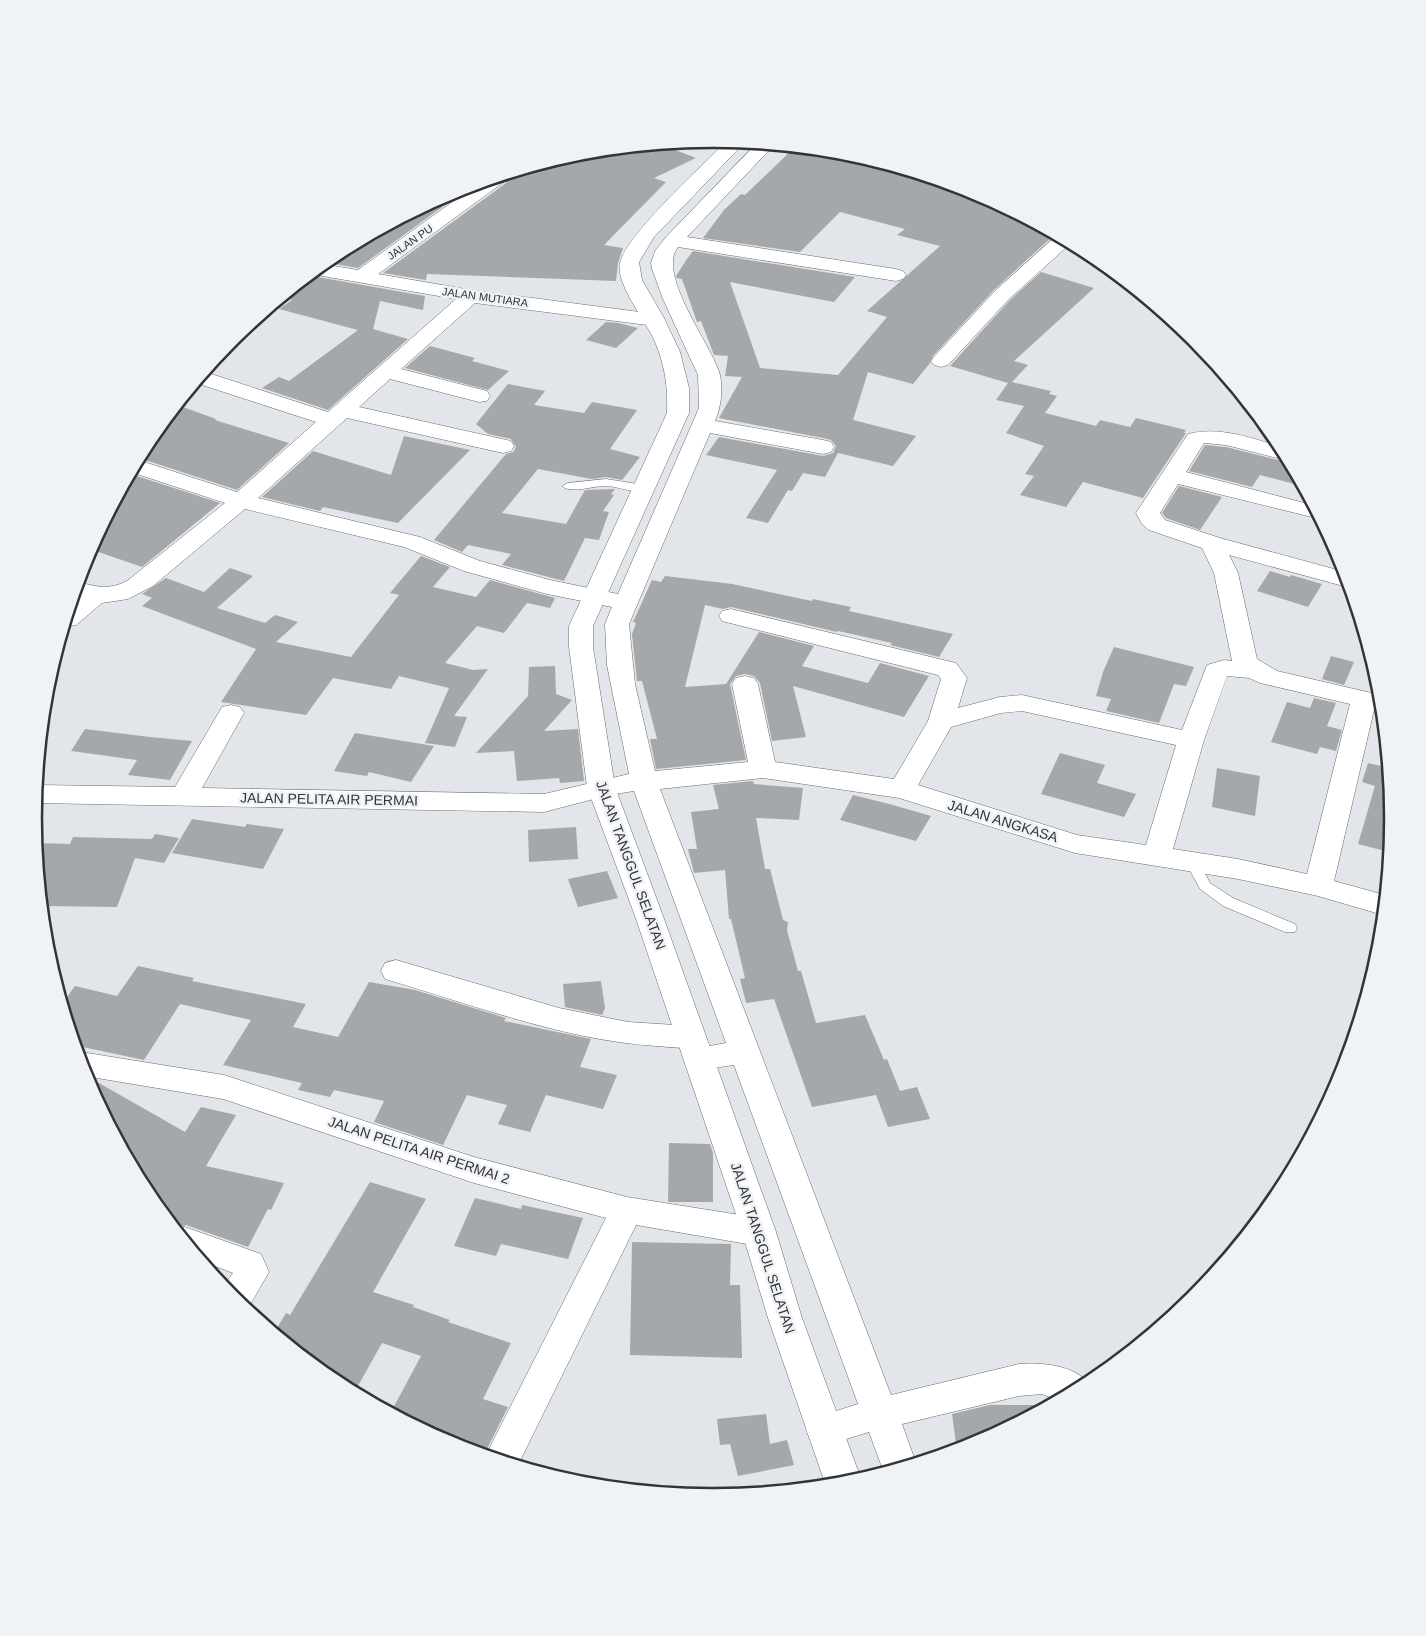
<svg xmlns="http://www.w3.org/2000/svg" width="1426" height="1636" font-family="Helvetica,sans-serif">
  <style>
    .building { fill: #a5a8ab }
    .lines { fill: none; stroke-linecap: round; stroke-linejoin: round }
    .service-casing { stroke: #676a6d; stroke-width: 1 }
    .minor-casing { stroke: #676a6d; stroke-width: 1 }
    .tertiary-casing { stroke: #676a6d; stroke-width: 1 }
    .service { fill: #fff; fill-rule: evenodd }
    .minor { fill: #fff; fill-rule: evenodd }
    .tertiary { fill: #fff; fill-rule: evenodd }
    .labels { text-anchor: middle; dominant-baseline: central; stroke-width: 5; stroke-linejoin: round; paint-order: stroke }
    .far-street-label { font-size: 11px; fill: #333435; stroke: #eff2f6 }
    .street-label { font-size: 14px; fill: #333435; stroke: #eff2f6 }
    .rim { fill: none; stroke: #333435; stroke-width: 2.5 }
  </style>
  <rect width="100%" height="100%" fill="#e2e5e9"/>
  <g class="building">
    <path d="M660,144L696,158L654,178L666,182L604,245L623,248L618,263L616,281L427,274L426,280L383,273L506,183L510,177L508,174L581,152Z"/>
    <path d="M795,147L846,152L973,191L1055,234L994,290L933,356L930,363L913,384L868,372L853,420L916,436L893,466L838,453L825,477L803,473L792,491L788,490L768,523L746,518L777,470L706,455L719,437L823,456L833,453L836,446L831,440L823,438L719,418L742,377L725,376L728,356L714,355L701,321L697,322L682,279L677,278L676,276L687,259L693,251L855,277L834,302L730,282L760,368L838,375L887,317L867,311L940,246L897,235L905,229L840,212L800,252L703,238L724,210L741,194L745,195Z"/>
    <path d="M474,184L358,268L329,263L336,257L332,256L336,253L453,190Z"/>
    <path d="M1041,272L1094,288L1014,361L1028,365L1012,382L1051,391L1049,394L1057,396L1045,413L1096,426L1100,420L1130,427L1136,418L1186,430L1184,433H1186L1143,498L1083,482L1066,507L1020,495L1034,476L1025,474L1044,446L1006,433L1024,406L996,400L1008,383L950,366L1010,300Z"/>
    <path d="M312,276L425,296L423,310L380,301L373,329L408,339L328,410L262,388L279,377L289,381L358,330L279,309L292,300L283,298Z"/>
    <path d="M606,322L618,323L638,328L616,348L586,340Z"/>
    <path d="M430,346L475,358L472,361L509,371L488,390L405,368Z"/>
    <path d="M508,384L545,391L534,405L584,413L592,402L637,410L610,449L640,457L622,480L606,477L592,479L538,469L502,513L566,524L585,490L615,489L611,494L614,495L603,511L609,512L599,540L585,538L564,581L502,565L511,554L468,545L462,552L434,540L506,454L513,452L516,447L511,439L488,434L476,424Z"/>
    <path d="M183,407L216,419L215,420L289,443L237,490L139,458L148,440L169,416Z"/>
    <path d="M404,436L470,450L398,523L323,507L320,511L262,497L313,451L391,475Z"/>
    <path d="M1205,445L1226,447L1290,463L1302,486L1260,475L1252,487L1189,471Z"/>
    <path d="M131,474L220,503L142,567L90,549Z"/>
    <path d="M1179,486L1222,497L1200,530L1166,518L1162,513Z"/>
    <path d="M421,556L450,567L433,587L476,597L490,580L555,598L550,608L527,603L504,633L477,626L445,663L473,670L488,669L454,716L467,717L455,747L425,743L449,688L399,676L391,689L333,678L306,715L221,702L256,649L142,606L152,598L142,594L166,578L204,592L230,568L253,576L217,608L265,623L275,615L298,622L276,642L351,657L399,595L390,593Z"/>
    <path d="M1270,571L1290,577L1291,575L1322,584L1308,607L1257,591Z"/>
    <path d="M665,576L732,584L812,601L813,599L851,607L849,611L953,634L939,657L890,645L892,643L838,631L837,632L731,607L723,609L705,605L685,687L726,684L759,632L814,646L802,666L868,683L880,663L929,676L904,717L793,686L806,737L772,741L760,683L754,676L745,674L736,676L730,684L746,760L656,769L650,739H657L642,681H637L632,634L636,623L633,622L652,580L661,582Z"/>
    <path d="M1114,647L1194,667L1186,686L1174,684L1159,723L1106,711L1111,699L1096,696L1103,672Z"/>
    <path d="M1331,656L1354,662L1344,685L1322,679Z"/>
    <path d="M555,666L556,694L572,700L544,731L578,729L584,781L560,783L559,778L517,781L514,751L476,753L528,696L529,667Z"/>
    <path d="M1314,698L1336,703L1327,726L1342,730L1336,751L1320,747L1317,754L1271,742L1287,702L1310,708Z"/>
    <path d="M85,729L150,737L192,741L170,780L128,775L137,760L71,751Z"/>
    <path d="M355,733L434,746L411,782L369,772L367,776L334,771Z"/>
    <path d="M1385,752L1392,818L1389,852L1358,844L1375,786L1362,782L1368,763L1381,766Z"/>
    <path d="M1060,753L1105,765L1097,783L1136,794L1124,817L1041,794Z"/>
    <path d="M1217,768L1260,776L1255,816L1212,807Z"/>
    <path d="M753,781L754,784L803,788L799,820L756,818L765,869H770L783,920L788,922L787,930L798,971H801L816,1023L865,1015L884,1060L887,1059L900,1091L917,1087L930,1119L888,1127L876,1095L812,1107L774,999L746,1003L740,979L745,978L731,919H729L725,870L694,873L688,849H697L691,812L719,809L713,785Z"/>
    <path d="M853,795L893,805L931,816L916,841L840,820Z"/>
    <path d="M192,819L245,827L247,824L284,829L263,869L172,853Z"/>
    <path d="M576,827L578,859L529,862L528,830Z"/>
    <path d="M155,834L179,838L164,863L135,858L117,907L42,906L36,843L70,844L73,837L152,839Z"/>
    <path d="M607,871L618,898L578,907L568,879Z"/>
    <path d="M138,966L194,978L192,981L306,1004L293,1027L338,1037L369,982L415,990L506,1018L504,1021L591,1039L580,1067L617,1075L603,1109L546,1095L530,1132L498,1124L507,1105L467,1095L443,1145L374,1122L384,1101L334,1090L330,1097L298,1090L302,1083L223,1065L251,1020L180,1004L144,1060L78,1046L75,1042L63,1003L75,986L117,996Z"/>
    <path d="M601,981L605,1008L602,1015L565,1007L563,984Z"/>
    <path d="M86,1078L92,1079L185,1132L201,1107L236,1115L206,1166L284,1183L271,1210L268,1209L248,1247L186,1225L176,1229L148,1195Z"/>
    <path d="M669,1143L710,1144L713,1153V1202H668Z"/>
    <path d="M370,1182L426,1199L373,1292L414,1305L413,1307L450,1320L448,1322L511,1343L483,1399L508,1407L484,1455L453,1445L391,1412L421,1356L382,1343L354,1393L335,1383L274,1333L286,1313L290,1315Z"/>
    <path d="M475,1198L521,1209L522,1205L583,1218L568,1259L501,1244L496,1256L454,1246Z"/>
    <path d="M632,1242L731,1244L730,1285H740L742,1358L630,1355Z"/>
    <path d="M990,1405H1050L973,1446L957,1451L952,1414Z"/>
    <path d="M766,1414L770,1444L787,1440L794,1465L738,1476L730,1444L720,1445L717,1419Z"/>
  </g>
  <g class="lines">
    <defs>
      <g id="service">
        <path d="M606,479L644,485L650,488C641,497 616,485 604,486C593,486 570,494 562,486L568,483Z"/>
        <path d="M1192,856L1197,858L1210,883L1233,898L1295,924L1297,928L1295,932H1285L1223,906L1200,889L1185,861Z"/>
      </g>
      <g id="minor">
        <path d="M757,143L774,145L687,237L896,269L903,271L906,275L903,279L896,281L678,247C656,275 712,345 720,375C723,390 721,407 715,421L823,440L831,442L834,447L831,452L823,454L710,433L629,624L635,684L655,771L748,762L732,684L736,678L745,676L754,678L758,684L775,762L894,779L928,721L941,679L938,675L722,621L719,616L722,611L731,609L956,663L967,678L958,708L1000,697L1022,695L1182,730L1207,665L1224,660L1232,661L1214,573L1202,548L1149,530L1142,524L1136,513L1188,434C1220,426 1251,438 1281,447L1289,461L1226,445L1204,443L1186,472L1312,505L1320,519L1178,484L1160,513L1165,520L1220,538L1345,572L1349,587H1347L1229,555L1238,573L1257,659L1277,671L1380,695L1382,711L1374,710L1334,881L1385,895L1383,915L1318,896L1238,879L1075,853L899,798L763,778L660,789L891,1395L1019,1364C1038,1362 1077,1365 1088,1384L1057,1400L1042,1394L1019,1396L902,1424L916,1463L884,1473L869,1432L824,1446L811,1441L806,1430L811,1419L858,1404L734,1065L699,1070L688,1066L683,1058L688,1050L726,1043L634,791L609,795L544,812L35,803L37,785L175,787L222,707L231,705L240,707L244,713L202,788L544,794L629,774L607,665L605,624L612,607L547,594L464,571L404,547L245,509L153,586L128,599L102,603L76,625L65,627L72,603L78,598L74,596L78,582C97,587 109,590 127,581L225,503L131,472L138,460L237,492L316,422L196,383L205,372L328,412L456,299L311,274L322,264L358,270L480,182L506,174L508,177L505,181L378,274L471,290L655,314L662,316L665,320L662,324L655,326L475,303L401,369L487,391L490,396L487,401L479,402L390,379L359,407L511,441L514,446L511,451L503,453L347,418L258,498L420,537L480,561L550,580L618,594L699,408L698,375L663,299L652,269L651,263L655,251L666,237ZM1227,676L1249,678L1260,683L1350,704L1307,874L1238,859L1173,849L1204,740ZM1022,711L1176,745L1146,845L1077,835L918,785L951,727L1001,713Z"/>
        <path d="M1057,235L1071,243L1009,299L948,365L941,367L934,365L931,361L934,357L995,291Z"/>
        <path d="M396,960L559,1008L628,1022L691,1026L702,1029L706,1037L702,1045C687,1050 672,1047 656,1046C564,1040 474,1005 385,979L381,971L385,963Z"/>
        <path d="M81,1052L224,1075L474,1157L627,1197L759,1218L771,1222L776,1232L771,1242L759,1246L636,1225L518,1465L486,1455L606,1218L474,1183L223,1099L85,1076L78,1053Z"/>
        <path d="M185,1227L261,1254L269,1272L247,1310L223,1287L233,1273L202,1261L177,1230Z"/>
      </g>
      <path id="tertiary" d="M728,140L745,142L654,237L639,262L642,280L664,318L680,352L689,388V413L593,626V647L615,787L663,916L776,1232L802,1318L861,1479L826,1486L768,1318L742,1232L635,916L587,787L569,647V626L667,413C668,388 665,365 655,342C647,322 615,284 620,263C626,235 704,164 728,140Z"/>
    </defs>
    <use href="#service" class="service-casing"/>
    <use href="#minor" class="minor-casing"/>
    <use href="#tertiary" class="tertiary-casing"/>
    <use href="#service" class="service"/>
    <use href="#minor" class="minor"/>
    <use href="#tertiary" class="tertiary"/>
  </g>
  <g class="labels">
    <g class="far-street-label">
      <text transform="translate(410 242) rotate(-35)">JALAN PU</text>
      <text transform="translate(485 297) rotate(8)">JALAN MUTIARA</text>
    </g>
    <g class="street-label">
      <text transform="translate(329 799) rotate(1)">JALAN PELITA AIR PERMAI</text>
      <text transform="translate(1003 821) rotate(17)">JALAN ANGKASA</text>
      <text transform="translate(631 865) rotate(70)">JALAN TANGGUL SELATAN</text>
      <text transform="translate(419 1150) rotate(18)">JALAN PELITA AIR PERMAI 2</text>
      <text transform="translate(763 1248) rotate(72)">JALAN TANGGUL SELATAN</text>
    </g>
  </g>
  <path d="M0 0H1426V1636H0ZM712 148H714A670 670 0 0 1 1384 818V818A670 670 0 0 1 714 1488H712A670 670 0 0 1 42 818V818A670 670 0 0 1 712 148Z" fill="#eff2f6" fill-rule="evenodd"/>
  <path class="rim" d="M712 148H714A670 670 0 0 1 1384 818V818A670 670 0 0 1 714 1488H712A670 670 0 0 1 42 818V818A670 670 0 0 1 712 148Z"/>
</svg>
